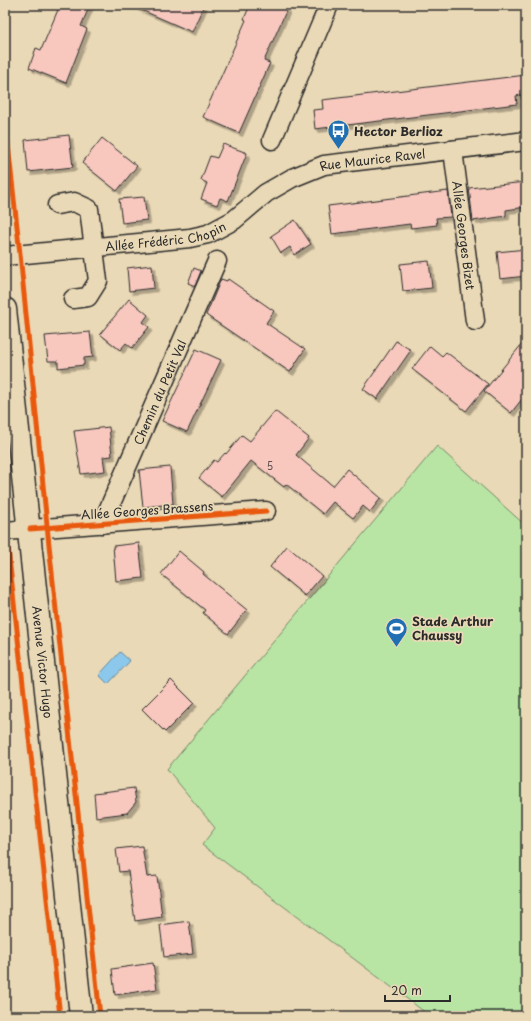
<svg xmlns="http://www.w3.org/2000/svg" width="531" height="1021" font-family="'Playpen Sans',sans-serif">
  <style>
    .green { fill: #b8e5a4; stroke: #728868 }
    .water { fill: #8cc8ec; stroke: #65899f }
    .building { fill: #f8c8bf; stroke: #2b2b2b; filter: url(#shadow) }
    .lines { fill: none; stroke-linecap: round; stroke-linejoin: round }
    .street-casing { stroke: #2b2b2b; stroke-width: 21 }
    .secondary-casing { stroke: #2b2b2b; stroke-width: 25 }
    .street { stroke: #ead9b6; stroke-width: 18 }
    .secondary { stroke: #ead9b6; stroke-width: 22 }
    .cycleway-casing { stroke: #ead9b6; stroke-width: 8 }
    .cycleway { stroke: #e8590c; stroke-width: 5 }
    .labels { text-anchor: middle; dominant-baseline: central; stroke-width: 3.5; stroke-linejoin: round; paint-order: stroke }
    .number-label { font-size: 10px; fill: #5e5250 }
    .poi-label { font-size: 12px; font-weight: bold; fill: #2b2b2b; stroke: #ead9b6; text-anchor: start }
    .street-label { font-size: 12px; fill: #2b2b2b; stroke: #ead9b6 }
  </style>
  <defs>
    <filter id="shadow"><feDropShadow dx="3.5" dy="3.5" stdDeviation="0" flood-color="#0004"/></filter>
  </defs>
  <rect width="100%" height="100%" fill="#ead9b6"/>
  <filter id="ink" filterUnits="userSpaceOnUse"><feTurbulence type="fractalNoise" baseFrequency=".025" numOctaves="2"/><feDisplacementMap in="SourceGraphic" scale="8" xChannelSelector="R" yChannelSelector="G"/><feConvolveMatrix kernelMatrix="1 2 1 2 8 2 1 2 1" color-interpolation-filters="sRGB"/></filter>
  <g filter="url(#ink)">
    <path class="green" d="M437,446L526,526V1016H430L202,845L215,828L167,769Z"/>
    <path class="water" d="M120,652L130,661L108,684L99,675Z"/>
    <g class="building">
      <path d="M60,5H90L81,26L87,29L66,83L29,68L36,48L41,50Z"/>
      <path d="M130,5H204L192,32Z"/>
      <path d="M250,5H278L287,9L264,61L270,63L239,133L203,117L246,20L244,19Z"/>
      <path d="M526,75V94L516,96L517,104L315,129L313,110L323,109L322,100Z"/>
      <path d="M69,135L73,167L28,172L25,140Z"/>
      <path d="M102,138L137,166L117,191L82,163Z"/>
      <path d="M223,144L247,153L228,201L220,198L217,205L201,199L207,183L201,180L210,156L217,158Z"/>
      <path d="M526,182V207L506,210V216L473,221L469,188Z"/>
      <path d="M448,191L451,217L436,218L437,225L411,228L410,224L332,234L328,206Z"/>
      <path d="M144,197L147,220L122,223L119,199Z"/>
      <path d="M295,220L311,244L294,255L290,247L281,253L271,236Z"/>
      <path d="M526,249V276L500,279L497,252Z"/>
      <path d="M429,261L432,288L403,291L400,264Z"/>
      <path d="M152,265L154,288L129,291L127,268Z"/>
      <path d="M194,268L201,271L195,286L188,283Z"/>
      <path d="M221,279L227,281L228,279L274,311L266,323L305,349L290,372L206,315Z"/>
      <path d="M129,299L148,315L143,322L149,327L132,348L126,343L120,350L100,334Z"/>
      <path d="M90,332L93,357L84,358V365L58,368V361H48L45,336Z"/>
      <path d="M526,339V394L511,413L484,391Z"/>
      <path d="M396,341L411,350L377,399L363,389Z"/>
      <path d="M430,346L442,356L446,352L488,384L466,411L412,369Z"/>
      <path d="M196,349L221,360L187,432L162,421Z"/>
      <path d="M275,411L309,438L296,455L333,486L347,469L381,498L370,512L363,506L353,518L333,502L323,514L286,484L284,487L251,461L222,497L199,478L214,460L217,462L225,453L226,454L242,435L250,441Z"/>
      <path d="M109,427L112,456L103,457L105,471L81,474L74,431Z"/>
      <path d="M170,467L173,504L143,507L139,470Z"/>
      <path d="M139,543L143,578L116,581L113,546Z"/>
      <path d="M287,546L322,576L305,596L270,567Z"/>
      <path d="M179,551L204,572L203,574L247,610L228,634L203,613L205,610L161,574Z"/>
      <path d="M171,680L194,703L165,732L142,709Z"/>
      <path d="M134,788L136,802L127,813L96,817L94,793Z"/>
      <path d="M142,846L147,877L157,876L162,917L135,921L128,871L119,872L116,849Z"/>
      <path d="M189,921L193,954L164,957L160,925Z"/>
      <path d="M153,963L157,989L115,995L112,969Z"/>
    </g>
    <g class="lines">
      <defs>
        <g id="street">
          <path d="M272,140L329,5"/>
          <path id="s1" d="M453,150L475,321"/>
          <path d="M57,205L74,202L89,209L98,281L88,297L73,299"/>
          <path id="s2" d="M5,256L190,238L208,234L234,220L266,193L292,178L324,165L526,141"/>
          <path id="s3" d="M102,524L217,261"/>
          <path d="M5,531L266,511"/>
        </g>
        <g id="secondary">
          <path id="s4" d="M5,309L81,1016"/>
        </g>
      </defs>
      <use href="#street" class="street-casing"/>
      <use href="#secondary" class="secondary-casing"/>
      <use href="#street" class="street"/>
      <use href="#secondary" class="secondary"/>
      <defs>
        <g id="cycleway">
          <path d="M5,117L20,254L49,545L100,1016"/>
          <path d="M30,529L266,511"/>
          <path d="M5,537L8,549L60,1016"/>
        </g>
      </defs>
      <use href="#cycleway" class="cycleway-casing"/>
      <use href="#cycleway" class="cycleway"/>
    </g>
  </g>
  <defs>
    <symbol id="bus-pin" viewBox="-11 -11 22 30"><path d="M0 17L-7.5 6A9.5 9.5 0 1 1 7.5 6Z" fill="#1f6fb2" stroke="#ead9b6"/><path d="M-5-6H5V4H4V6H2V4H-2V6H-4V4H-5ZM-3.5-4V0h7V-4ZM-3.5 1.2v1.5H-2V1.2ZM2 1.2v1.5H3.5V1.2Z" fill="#fff"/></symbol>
    <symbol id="stadium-pin" viewBox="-11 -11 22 30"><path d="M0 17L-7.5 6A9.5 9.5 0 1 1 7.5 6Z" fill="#1f6fb2" stroke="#ead9b6"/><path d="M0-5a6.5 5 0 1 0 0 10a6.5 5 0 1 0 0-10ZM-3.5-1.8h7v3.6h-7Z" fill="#fff"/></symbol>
  </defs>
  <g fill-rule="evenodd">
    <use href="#bus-pin" x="326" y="118" width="25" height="34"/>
    <use href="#stadium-pin" x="384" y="616" width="25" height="34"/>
  </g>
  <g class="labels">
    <g class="number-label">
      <text x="270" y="465">5</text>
    </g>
    <g class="poi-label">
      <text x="354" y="131">Hector Berlioz</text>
      <text x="412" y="621">Stade Arthur<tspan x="412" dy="14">Chaussy</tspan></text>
    </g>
    <g class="street-label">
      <text stroke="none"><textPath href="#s2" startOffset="389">Rue Maurice Ravel</textPath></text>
      <text stroke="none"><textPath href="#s2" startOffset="162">Allée Frédéric Chopin</textPath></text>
      <text stroke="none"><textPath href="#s1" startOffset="86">Allée Georges Bizet</textPath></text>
      <text stroke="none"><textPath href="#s3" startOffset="144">Chemin du Petit Val</textPath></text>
      <text transform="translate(147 510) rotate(-4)">Allée Georges Brassens</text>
      <text stroke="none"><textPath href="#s4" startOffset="355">Avenue Victor Hugo</textPath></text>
    </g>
  </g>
  <rect width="531" height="1021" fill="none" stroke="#ead9b6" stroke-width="20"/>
  <rect x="10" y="10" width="511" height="1001" fill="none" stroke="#2b2b2b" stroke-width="1.5" filter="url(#ink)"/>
  <path d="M385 995v6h65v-6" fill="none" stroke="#2b2b2b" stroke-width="2"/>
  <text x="391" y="995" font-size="12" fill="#2b2b2b" stroke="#ead9b6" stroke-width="3" paint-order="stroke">20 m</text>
</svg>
